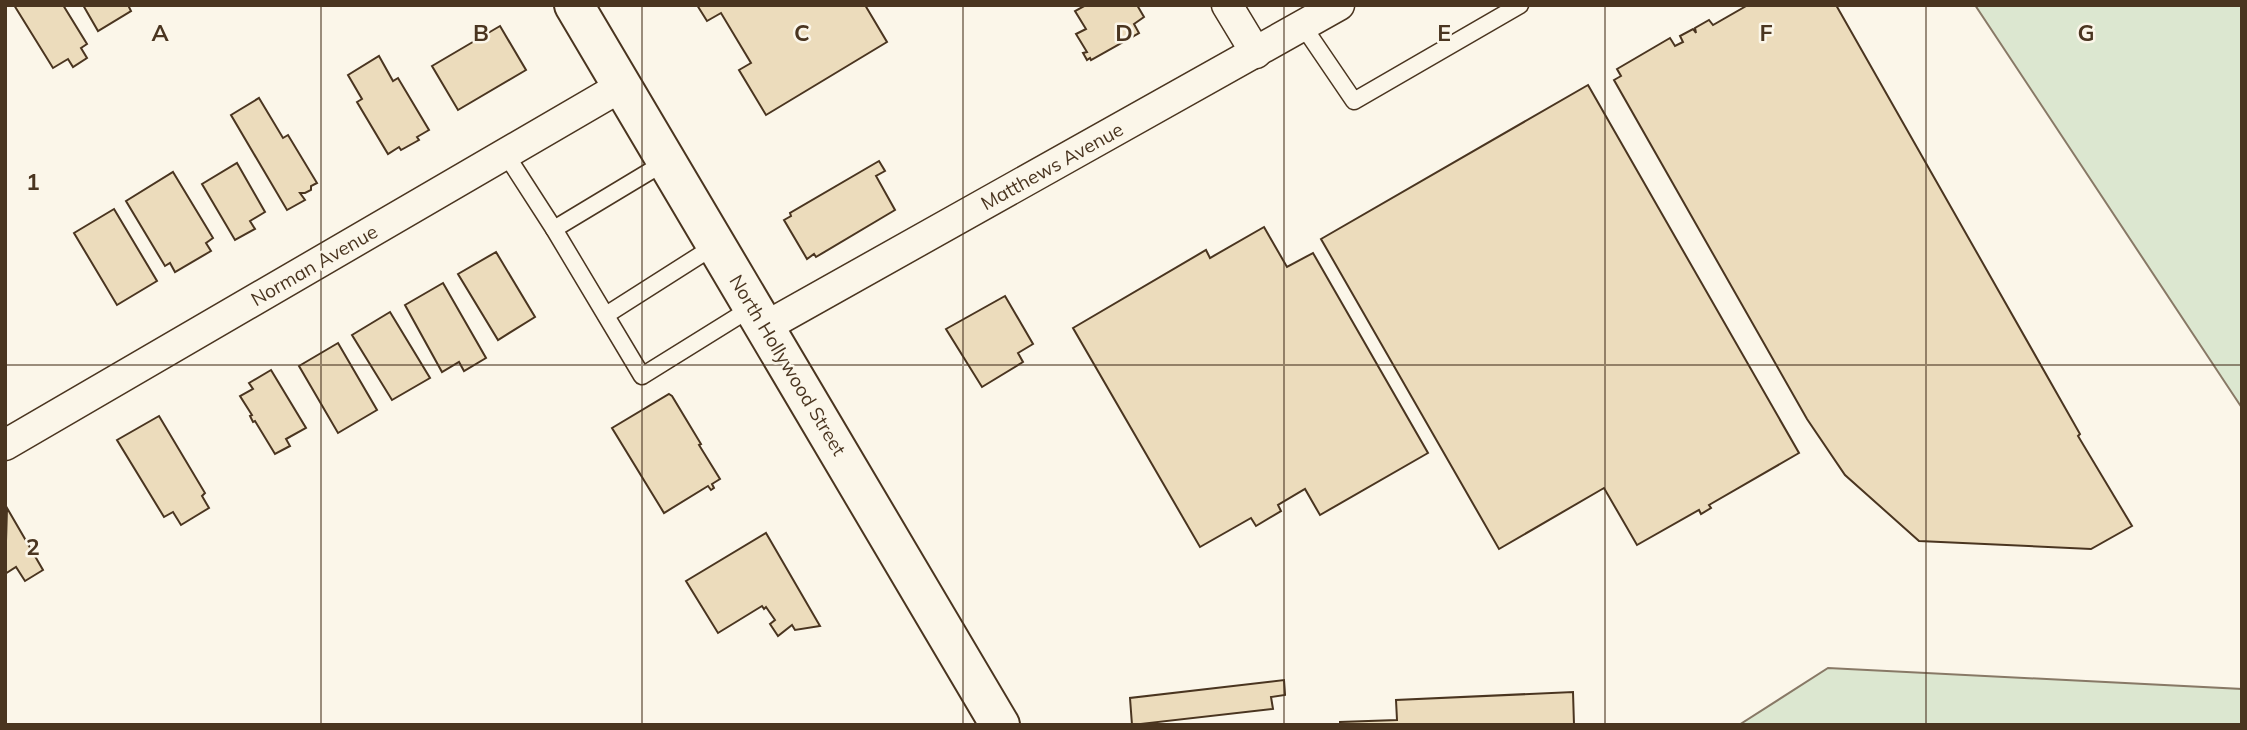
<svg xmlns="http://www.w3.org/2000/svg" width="2247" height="730" font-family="Mulish,sans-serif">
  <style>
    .green { fill: #dce7d0; stroke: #887966; stroke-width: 2 }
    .building { fill: #ecdcbc; stroke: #4a3520; stroke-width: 2 }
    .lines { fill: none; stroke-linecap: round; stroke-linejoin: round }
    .lane-casing { stroke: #4a3520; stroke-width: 19 }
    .street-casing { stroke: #4a3520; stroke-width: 33 }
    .secondary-casing { stroke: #4a3520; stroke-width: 42 }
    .lane { stroke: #fbf6e9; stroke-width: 16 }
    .street { stroke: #fbf6e9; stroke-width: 30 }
    .secondary { stroke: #fbf6e9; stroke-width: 38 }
    .grid { fill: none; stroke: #4a3520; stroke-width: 2; stroke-opacity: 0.55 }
    .labels { text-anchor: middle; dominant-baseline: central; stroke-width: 5; stroke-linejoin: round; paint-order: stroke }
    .street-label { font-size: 19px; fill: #4a3520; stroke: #fbf6e9 }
    .grid-label { font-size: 23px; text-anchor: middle; font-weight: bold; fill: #4a3520; stroke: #fbf6e9; stroke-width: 5; stroke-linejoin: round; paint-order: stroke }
  </style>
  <rect width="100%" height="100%" fill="#fbf6e9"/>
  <g class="green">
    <path d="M1975,5H2242V408Z"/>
    <path d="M1828,668L2242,689V725H1739Z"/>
  </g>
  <g class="building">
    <path d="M14,5H63L87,44L81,48L87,58L73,67L68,59L53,68Z"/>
    <path d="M83,5H128L131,11L98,31Z"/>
    <path d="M697,5H865L887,42L766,115L739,70L751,63L721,13L707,21Z"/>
    <path d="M1086,5H1137L1144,17L1134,24L1139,33L1091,60L1090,58L1087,60L1083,53L1087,52L1076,34L1086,29L1075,11Z"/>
    <path d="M1748,5H1836L2080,434L2078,436L2132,526L2091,549L1919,541L1845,475L1807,419L1614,80L1621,76L1617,69L1670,38L1675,46L1683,42L1680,36L1693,29L1696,33L1695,28L1709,20L1713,25Z"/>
    <path d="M500,26L526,70L458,110L432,66Z"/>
    <path d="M379,56L393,81L398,78L429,130L417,137L419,140L401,150L399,147L388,154L357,102L362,99L348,75Z"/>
    <path d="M1588,85L1799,453L1709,505L1711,508L1701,514L1699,510L1637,545L1604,488L1499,549L1321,239Z"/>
    <path d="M259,98L283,138L288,135L317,183L311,186V190L305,193H300L305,200L287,210L231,115Z"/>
    <path d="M879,161L885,171L876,176L895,210L816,257L814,254L807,259L784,220L791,216L790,213Z"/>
    <path d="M237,163L265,212L250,221L255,229L235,240L202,184Z"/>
    <path d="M173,172L213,238L206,243L211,251L175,272L170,263L165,266L126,201Z"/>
    <path d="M114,209L157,281L117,305L74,233Z"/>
    <path d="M1264,227L1287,267L1313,253L1428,453L1320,515L1305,489L1278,505L1281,511L1256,526L1251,518L1200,547L1073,328L1206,250L1210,258Z"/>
    <path d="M496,252L535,317L498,340L458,274Z"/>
    <path d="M443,283L486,358L464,371L459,362L442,372L405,305Z"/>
    <path d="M1005,296L1033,344L1018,353L1023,362L982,387L946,329Z"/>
    <path d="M390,312L430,378L392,400L352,335Z"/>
    <path d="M338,343L377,410L338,433L299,366Z"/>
    <path d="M271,370L306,428L286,439L290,446L275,454L255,421L253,422L250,416L252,415L240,396L253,389L249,383Z"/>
    <path d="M669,394L672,396L701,444L699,445L720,479L712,484L714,488L711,490L708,486L664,513L612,428Z"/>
    <path d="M159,416L205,493L202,496L209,508L181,525L173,512L164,517L117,440Z"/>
    <path d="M7,508L43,570L25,581L16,567L5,574Z"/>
    <path d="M766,533L820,626L795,630L792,625L778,636L770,624L775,620L766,607L764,609L762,606L718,633L686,581Z"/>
    <path d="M1284,680L1285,695L1271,697L1273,709L1132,725L1130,698Z"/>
    <path d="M1573,692L1574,725H1340V722L1397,720L1396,700Z"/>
  </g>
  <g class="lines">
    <defs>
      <g id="lane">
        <path d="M1303,26L1354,101L1520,5"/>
        <path d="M505,153L554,229"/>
        <path d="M667,161L554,229L642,376L753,307"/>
        <path d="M606,315L716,245"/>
      </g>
      <g id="street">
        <path d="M1227,5L1256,53"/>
        <path d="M765,327L1339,5"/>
        <path d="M5,445L622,86"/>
      </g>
      <path id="secondary" d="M574,5L1000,725"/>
    </defs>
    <use href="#lane" class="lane-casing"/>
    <use href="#street" class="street-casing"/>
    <use href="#secondary" class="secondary-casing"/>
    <use href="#lane" class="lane"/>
    <use href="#street" class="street"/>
    <use href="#secondary" class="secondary"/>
  </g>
  <path class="grid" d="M321,5V725M642,5V725M963,5V725M1284,5V725M1605,5V725M1926,5V725M5,365H2242"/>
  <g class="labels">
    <g class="street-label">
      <text transform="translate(1052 166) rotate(-29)">Matthews Avenue</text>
      <text transform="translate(314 265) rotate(-30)">Norman Avenue</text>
      <text transform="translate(788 365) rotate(59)">North Hollywood Street</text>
    </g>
  </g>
  <g class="grid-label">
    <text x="160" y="41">A</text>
    <text x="481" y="41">B</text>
    <text x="802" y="41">C</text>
    <text x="1124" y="41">D</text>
    <text x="1444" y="41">E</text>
    <text x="1766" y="41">F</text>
    <text x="2086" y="41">G</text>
    <text x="33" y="190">1</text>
    <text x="33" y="555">2</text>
  </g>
  <rect width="2247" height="730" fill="none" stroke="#4a3520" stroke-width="14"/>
</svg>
